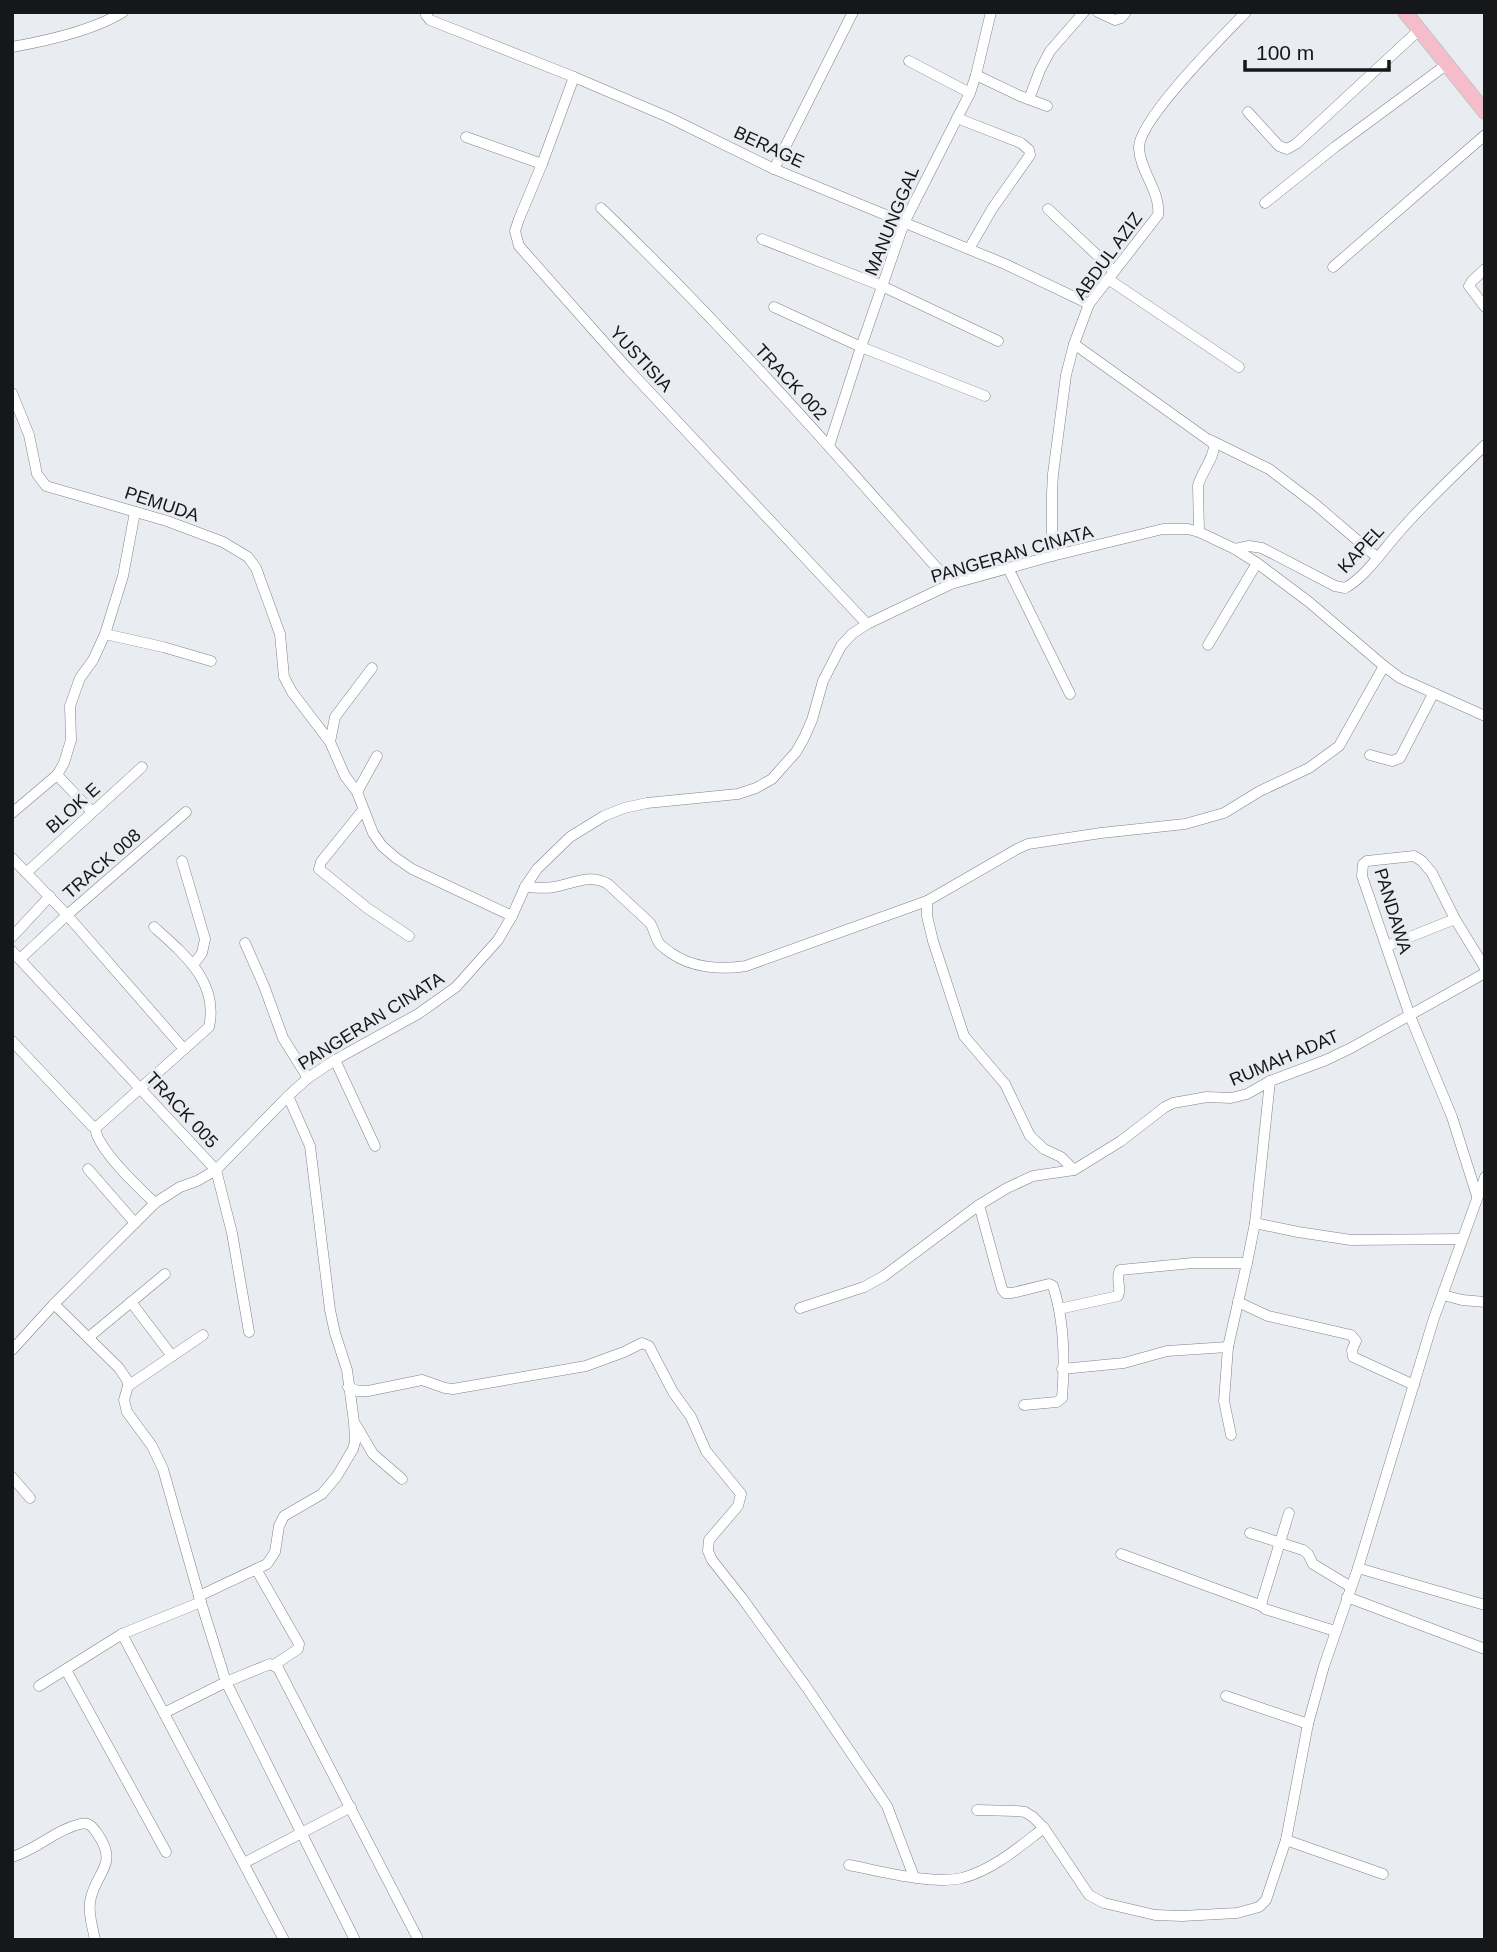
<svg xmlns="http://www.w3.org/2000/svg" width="1497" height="1952" font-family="Helvetica,sans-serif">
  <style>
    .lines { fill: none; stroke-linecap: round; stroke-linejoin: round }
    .minor-casing { stroke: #808387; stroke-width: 11 }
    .highway-casing { stroke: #c7c7c8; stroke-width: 16 }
    .minor { stroke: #fff; stroke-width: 10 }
    .highway { stroke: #f5bdcb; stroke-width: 14 }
    .labels { text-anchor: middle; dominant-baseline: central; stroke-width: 6; stroke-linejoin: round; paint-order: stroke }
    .street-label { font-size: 18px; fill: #151718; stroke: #e9ecf1 }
  </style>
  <rect width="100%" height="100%" fill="#e9ecf1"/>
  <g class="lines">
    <defs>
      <g id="minor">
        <path d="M426,12V15L430,20L574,77L668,117L774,169L1005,264L1089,304"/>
        <path d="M1098,12L1115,20L1121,18L1126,12"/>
        <path d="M12,47C46,41 94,30 123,12"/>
        <path d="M909,61L970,93"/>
        <path d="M976,75L1020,96L1047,106"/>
        <path d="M574,77L542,164L519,219L515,231L519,246L628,369L867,624"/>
        <path d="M1029,99L1040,70L1050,51L1084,12"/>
        <path d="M1248,112L1279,146L1287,149L1296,144L1419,30"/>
        <path d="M957,118L1021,143L1029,150L1030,155L992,209L969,249"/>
        <path d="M466,137L542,164"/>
        <path d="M774,169L853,12"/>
        <path d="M1265,203L1335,147L1446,65"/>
        <path d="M601,208C725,327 838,456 951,584"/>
        <path d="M1048,209L1114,271"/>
        <path d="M762,239L882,286L998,341"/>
        <path d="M1333,267L1485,135"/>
        <path d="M1485,269L1472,281L1469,286L1485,307"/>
        <path d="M1108,279L1239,367"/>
        <path d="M774,307L861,347L985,396"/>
        <path d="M1074,344L1214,444C1215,458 1201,472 1198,486L1199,532"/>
        <path d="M12,393L29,435L37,474L46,486L167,521L223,542L248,557L256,568L280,634L284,677L292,692L330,742L345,776L357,792L373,833L382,846L396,858L412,869L512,916"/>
        <path d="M1210,440L1269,469L1315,504L1378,558"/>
        <path d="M829,446L861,347L904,223L970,93L976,75L991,12"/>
        <path d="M1235,549L1249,546L1262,548L1335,586L1345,588C1366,577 1384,548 1401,530C1427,500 1457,473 1485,445"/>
        <path d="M1052,556V493L1053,474L1066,375L1074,344L1089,304L1158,215C1161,192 1140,172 1139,148C1138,120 1224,35 1246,12"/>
        <path d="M1008,568L1070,694"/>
        <path d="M105,634L163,647L211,661"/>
        <path d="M1208,645L1257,563"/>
        <path d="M330,742L335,717L372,668"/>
        <path d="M1370,755L1392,761L1400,758L1433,694"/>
        <path d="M57,775L92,812"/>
        <path d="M357,792L377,756"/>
        <path d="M363,810L321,862L319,869L367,908L409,936"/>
        <path d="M12,813L57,775L64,763L71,740L70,706L80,678L93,660L105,634L123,576L135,512"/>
        <path d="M12,858L67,915L186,812"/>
        <path d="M182,861L205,939L202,953L193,965"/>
        <path d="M26,873L142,767"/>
        <path d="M525,887C534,887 544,889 554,887C573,884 590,873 608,884L650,923C654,929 655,937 659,943C662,947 667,950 671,953C692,968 721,970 746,966L927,901"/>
        <path d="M12,937L50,896"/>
        <path d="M245,943L264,986L283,1038L308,1078"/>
        <path d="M1387,946L1455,919"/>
        <path d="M12,951L216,1170L232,1233L249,1332"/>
        <path d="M20,959L67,915L184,1049"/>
        <path d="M12,1041L92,1126L95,1127L99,1125L209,1027C219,982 184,954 154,927"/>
        <path d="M335,1060L375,1146"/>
        <path d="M95,1127C96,1148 139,1188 155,1203"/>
        <path d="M88,1169L135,1223"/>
        <path d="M1074,1170L1061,1157L1044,1149L1030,1136L1005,1084L964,1036L933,941L927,916V901L1017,849L1028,844L1101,833L1185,824L1224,813L1260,791L1309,768L1339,746L1384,666"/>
        <path d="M1477,1196L1452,1117L1410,1016L1362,876L1363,864L1367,861L1414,856L1422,861L1432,873L1455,919L1485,968"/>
        <path d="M979,1205L1002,1289L1005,1293H1012L1049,1284L1053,1286C1064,1320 1065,1362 1062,1398L1057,1402L1024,1405"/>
        <path d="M1255,1223L1298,1232L1351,1240L1462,1239"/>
        <path d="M1443,1295L1462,1300L1485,1302"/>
        <path d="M131,1302L172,1356"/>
        <path d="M1238,1302L1268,1316L1351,1335L1356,1341L1352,1350L1353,1357L1414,1385"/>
        <path d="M54,1304L119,1368L127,1380L128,1386L124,1400L127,1412L152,1446L163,1469L199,1596L226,1682L355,1940"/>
        <path d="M800,1308L864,1287L884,1276L979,1205L1007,1188L1033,1176L1074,1170L1121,1141L1165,1107L1173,1103L1207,1097L1231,1098L1247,1094L1270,1081L1326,1060L1351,1048L1485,973"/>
        <path d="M1059,1309L1118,1296C1122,1288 1115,1278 1120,1270L1193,1263H1247"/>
        <path d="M89,1337L165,1274"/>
        <path d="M12,1350L54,1304L155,1203L180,1187L197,1181L216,1170L288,1096L308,1078L335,1060L418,1014L456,987L498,940L512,916L525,887L537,869L570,837L604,816L624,808L647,803L738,794L756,788L772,779L796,752L804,738L812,720L823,681L841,646L852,634L867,624L951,584L1052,556L1163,529H1188L1199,532L1235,549L1257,563L1309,602L1384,666L1400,678L1485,716"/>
        <path d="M1062,1369L1124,1363L1167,1351L1228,1347"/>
        <path d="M128,1386L203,1335"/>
        <path d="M348,1387L358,1391H368L422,1380L445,1388L453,1389L586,1366L624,1352L642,1343L649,1346L673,1392L691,1417L706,1451L741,1494L738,1506L709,1540L708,1551L712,1560L742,1598L807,1688L887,1806L914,1877"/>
        <path d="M356,1425L373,1454L402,1479"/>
        <path d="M1231,1435L1224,1401L1228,1347L1247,1263L1255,1223L1270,1081"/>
        <path d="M12,1477L30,1498"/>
        <path d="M1289,1513L1261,1604L1265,1609L1335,1631"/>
        <path d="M1250,1533L1303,1550L1308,1554L1313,1564L1351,1587"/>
        <path d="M1121,1554L1262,1606"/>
        <path d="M1358,1568L1485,1605"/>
        <path d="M256,1569L299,1644L298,1649L274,1665"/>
        <path d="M199,1596L267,1564L275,1552L279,1526L284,1516L322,1494L337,1476L353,1449L355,1442L354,1422L347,1370L335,1333L330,1310L310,1146L288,1096"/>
        <path d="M1347,1597L1485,1649"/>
        <path d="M122,1634L284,1940"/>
        <path d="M66,1670L166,1852"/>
        <path d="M39,1686L122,1634L201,1602"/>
        <path d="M1226,1696L1308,1724"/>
        <path d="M164,1713L226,1682L270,1664L278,1668L417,1937"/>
        <path d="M977,1810L1016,1811L1025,1812L1033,1817L1044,1828L1089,1895L1104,1903L1155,1915L1182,1916L1237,1913L1259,1907L1266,1900L1286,1840L1308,1724L1324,1666L1358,1568L1434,1318L1485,1177"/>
        <path d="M1286,1840L1383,1874"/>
        <path d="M12,1857C38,1849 55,1830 80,1824C89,1822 92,1826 97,1833C120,1866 95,1871 90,1902C88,1915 93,1928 95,1940"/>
        <path d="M244,1863L351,1807"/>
        <path d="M849,1865C880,1871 931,1885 962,1878C993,1870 1019,1847 1044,1828"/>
      </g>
      <path id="highway" d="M1405,12L1485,112"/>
    </defs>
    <use href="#minor" class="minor-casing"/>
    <use href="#highway" class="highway-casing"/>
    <use href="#minor" class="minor"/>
    <use href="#highway" class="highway"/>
  </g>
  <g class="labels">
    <g class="street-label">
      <text transform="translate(769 147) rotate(25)">BERAGE</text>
      <text transform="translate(892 221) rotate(-68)">MANUNGGAL</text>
      <text transform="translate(1108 256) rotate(-54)">ABDUL AZIZ</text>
      <text transform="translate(641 359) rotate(47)">YUSTISIA</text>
      <text transform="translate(791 382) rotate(47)">TRACK 002</text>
      <text transform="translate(162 504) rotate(18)">PEMUDA</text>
      <text transform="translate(1361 549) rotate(-47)">KAPEL</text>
      <text transform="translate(1012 554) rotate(-16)">PANGERAN CINATA</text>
      <text transform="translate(73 808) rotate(-42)">BLOK E</text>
      <text transform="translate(102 864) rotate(-41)">TRACK 008</text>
      <text transform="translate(1393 911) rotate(73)">PANDAWA</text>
      <text transform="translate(371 1021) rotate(-32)">PANGERAN CINATA</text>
      <text transform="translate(1284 1058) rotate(-23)">RUMAH ADAT</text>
      <text transform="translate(182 1110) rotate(47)">TRACK 005</text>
    </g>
  </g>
  <rect width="1497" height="1952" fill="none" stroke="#151718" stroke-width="28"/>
  <path d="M1245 60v10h144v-10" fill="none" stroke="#151718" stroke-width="3.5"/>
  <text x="1256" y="60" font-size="21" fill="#151718" stroke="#e9ecf1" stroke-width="5" paint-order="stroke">100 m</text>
</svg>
